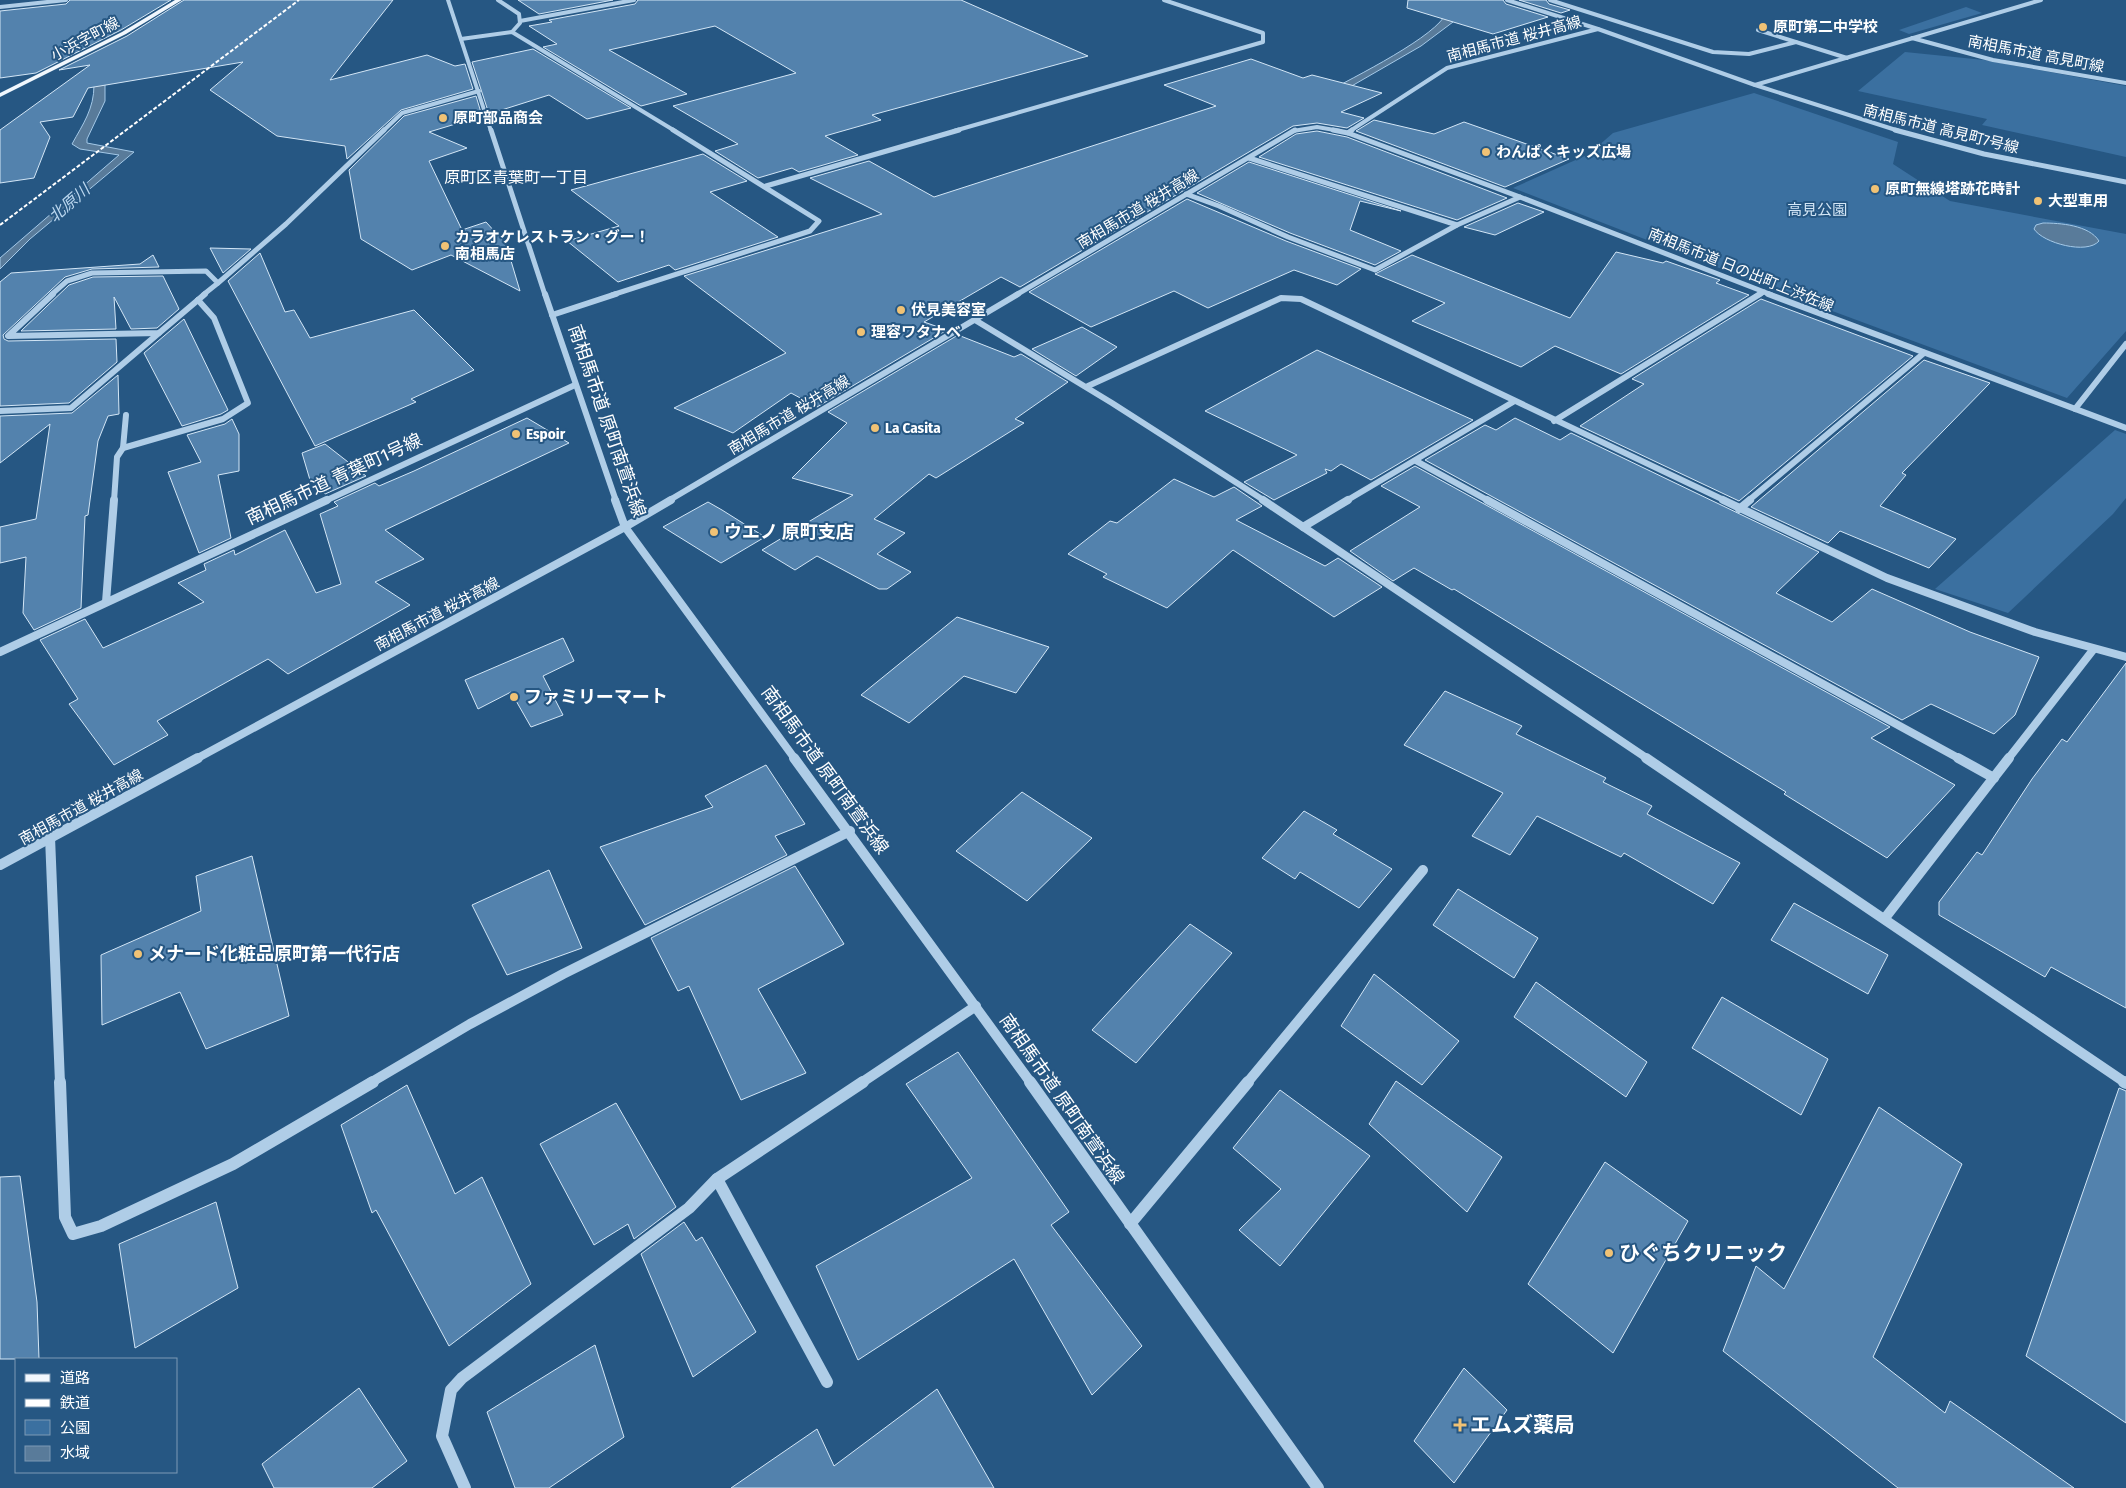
<svg xmlns="http://www.w3.org/2000/svg" width="2126" height="1488" font-family="'Fira Sans Condensed','Noto Sans JP',sans-serif">
  <style>
    .green { fill: #3b70a0 }
    .water { fill: #597b9a; stroke: #a4c9e8 }
    .building { fill: #5382ad; stroke: #d3e6f6 }
    .lines { fill: none; stroke-linecap: round; stroke-linejoin: round }
    .minor-far5 { stroke: #afcde7; stroke-width: 4 }
    .minor-far4 { stroke: #afcde7; stroke-width: 5 }
    .minor-far3 { stroke: #afcde7; stroke-width: 6 }
    .minor-far2 { stroke: #afcde7; stroke-width: 8 }
    .minor-far1 { stroke: #afcde7; stroke-width: 10 }
    .minor { stroke: #afcde7; stroke-width: 12 }
    .major { fill: #f1f7fd; fill-rule: evenodd }
    .rail { stroke: #fff; stroke-width: 2; stroke-dasharray: 4 2; stroke-linecap: butt }
    .poi-dot { fill: #f0c275; stroke: #265783; stroke-width: 2 }
    .labels { text-anchor: middle; dominant-baseline: central; stroke-width: 4; stroke-linejoin: round; paint-order: stroke }
    .far-poi-label { font-size: 15px; font-weight: bold; fill: #fff; stroke: #265783; text-anchor: start }
    .far-street-label { font-size: 15px; fill: #fff; stroke: #265783 }
    .far-park-label { font-size: 15px; fill: #d3e6f6; stroke: #265783 }
    .far-neighbourhood-label { font-size: 16px; fill: #fff; stroke: #265783 }
    .far-water-label { font-size: 16px; font-style: italic; fill: #bbd7ef; stroke: #265783 }
    .street-label { font-size: 18px; fill: #fff; stroke: #265783 }
    .poi-label { font-size: 18px; font-weight: bold; fill: #fff; stroke: #265783; text-anchor: start }
    .near-poi-label { font-size: 21px; font-weight: bold; fill: #fff; stroke: #265783; text-anchor: start }
  </style>
  <rect width="100%" height="100%" fill="#265783"/>
  <g class="green">
    <path d="M1966,7L1982,13L1909,34L1899,30Z"/>
    <path d="M1905,52L1984,60L2126,86V157L1982,125L1987,119L1858,91Z"/>
    <path d="M1754,93L1898,142L1893,164L1950,201L2126,234V331L2067,398L1781,292L1513,188L1589,154L1613,133Z"/>
    <path d="M2115,430L2126,434V498L2113,514L2008,613L1935,589Z"/>
  </g>
  <g class="water">
    <path d="M1444,17L1453,22L1421,46L1317,106L1313,99C1343,83 1427,42 1444,17Z"/>
    <path d="M105,84V101L87,139V143L134,152L30,239L0,269V258L119,155L80,149L72,144C83,124 94,109 94,85Z"/>
    <path d="M2043,223C2060,223 2089,225 2099,241C2087,255 2043,243 2034,229L2036,225Z"/>
  </g>
  <g class="building">
    <path d="M70,0H171L121,30L36,73L0,78V11L66,4Z"/>
    <path d="M184,0H393L330,80L427,55L455,66L465,64L473,89L401,110L347,159L345,146L277,136L210,90L243,62L88,88L73,117L40,122L50,137L34,178L0,183V130L90,65L59,70L127,36Z"/>
    <path d="M518,0H613L539,14Z"/>
    <path d="M638,0H961L1088,56L872,115L881,120L825,136L858,155L799,172L792,168L758,178L715,151L738,144L673,106L796,73L715,26L609,50L687,94L641,106L543,47L557,44L529,26L552,22L549,20L635,4Z"/>
    <path d="M1408,0H1503L1506,4L1548,17L1493,34L1407,8Z"/>
    <path d="M1519,0H1546L1549,4L1570,10L1561,13Z"/>
    <path d="M533,49L631,108L587,119L549,95L489,114L472,62Z"/>
    <path d="M1251,59L1303,78L1312,75L1382,93L1341,112L1364,118L1347,128L1317,123L1293,126L1020,287L1001,277L924,322L947,330L817,407L791,393L733,433L674,408L786,353L684,276L882,214L810,178L869,161L934,197L1216,106L1164,85Z"/>
    <path d="M476,96L482,116L429,132L467,148L429,161L462,230L486,222L506,244L520,291L451,255L412,270L361,239L349,170L404,116Z"/>
    <path d="M1374,120L1434,134L1464,122L1569,159L1505,187L1356,131Z"/>
    <path d="M1317,131L1347,137L1507,198L1457,220L1259,157L1296,134Z"/>
    <path d="M703,154L747,181L710,192L778,237L675,270L669,265L618,282L567,241L619,226L571,190Z"/>
    <path d="M1249,162L1401,211L1360,201L1350,230L1401,251L1375,265L1290,233L1197,193Z"/>
    <path d="M1187,199L1286,241L1361,269L1337,285L1294,270L1208,308L1174,291L1091,327L1029,292Z"/>
    <path d="M1518,203L1544,212L1495,235L1464,227Z"/>
    <path d="M210,248L251,249L223,273Z"/>
    <path d="M1616,252L1663,263L1666,261L1720,280L1716,283L1749,295L1621,374L1555,346L1521,367L1412,321L1445,303L1375,274L1412,255L1570,318Z"/>
    <path d="M260,253L285,312L294,310L310,338L414,310L474,370L411,399L416,402L315,446L228,281Z"/>
    <path d="M153,255L159,267L92,269L65,277L3,335L4,339L8,341L116,339L117,362L69,403L0,406V282L11,273L140,264Z"/>
    <path d="M163,276L179,309L157,328L131,329L114,297L116,329L21,331L69,285L93,277Z"/>
    <path d="M1761,299L1913,356L1739,501L1580,426L1644,384L1632,379Z"/>
    <path d="M184,319L228,410L221,414L182,426L144,353Z"/>
    <path d="M1082,327L1117,347L1076,376L1032,349Z"/>
    <path d="M958,335L1014,357L1021,354L1068,382L1015,419L1024,423L936,478L929,474L874,519L905,533L877,554L911,572L887,589H879L817,556L795,570L762,550L853,495L792,478L847,423L828,412Z"/>
    <path d="M1317,350L1473,420L1371,480L1341,464L1331,471L1325,469L1327,473L1274,500L1244,482L1297,455L1205,411Z"/>
    <path d="M1924,360L1990,383L1902,473L1906,475L1880,506L1956,539L1929,568L1840,531L1828,543L1751,507Z"/>
    <path d="M118,375L119,414L108,416L98,441L88,515L85,516L81,608L34,630L23,613L26,557L0,563V527L36,519L50,424L0,463V416L72,413Z"/>
    <path d="M527,418L569,443L385,530L424,559L375,582L410,605L288,674L268,659L157,721L168,735L114,765L69,704L78,699L40,640L85,619L103,648L204,602L178,583L206,570L204,564L234,550L235,555L285,530L316,593L341,584L320,514L338,506L334,502L375,483L379,486L414,471Z"/>
    <path d="M1515,418L1560,440L1571,433L1819,552L1776,593L1832,622L1872,589L1970,632L2039,657L2015,715L1994,734L1931,704L1902,720L1425,460L1485,425L1496,430Z"/>
    <path d="M232,419L239,434V471L218,475L231,538L199,553L168,472L201,462L187,435L225,424Z"/>
    <path d="M325,444L366,476L325,494L310,480L302,453Z"/>
    <path d="M1415,466L1890,727L1871,738L1955,785L1887,858L1784,794L1786,792L1454,589L1452,590L1414,568L1393,581L1350,551L1420,507L1381,486Z"/>
    <path d="M1174,479L1214,497L1234,487L1262,506L1236,520L1325,566L1338,558L1382,587L1334,617L1233,550L1167,608L1103,577L1107,574L1068,554L1110,521L1117,523Z"/>
    <path d="M708,502L722,510L765,537L721,563L663,527Z"/>
    <path d="M957,617L1049,647L1016,693L964,676L909,723L861,695Z"/>
    <path d="M563,638L574,661L543,676L563,715L531,727L511,692L478,709L465,680Z"/>
    <path d="M2126,663V1008L2051,967L2045,977L1939,915V902L1977,852L1982,855L2032,779L2062,739L2067,742Z"/>
    <path d="M1445,691L1522,726L1516,734L1606,778L1603,782L1652,806L1647,814L1740,863L1713,904L1624,853L1621,857L1537,816L1510,855L1472,836L1503,793L1404,745Z"/>
    <path d="M766,765L805,824L775,836L787,855L645,925L600,847L713,807L705,796Z"/>
    <path d="M1022,792L1092,838L1027,901L956,851Z"/>
    <path d="M1304,811L1337,830L1333,834L1392,869L1359,908L1300,872L1295,879L1262,858Z"/>
    <path d="M252,856L289,1016L206,1049L180,992L102,1025L101,955L201,911L196,876Z"/>
    <path d="M795,866L844,944L758,989L806,1073L741,1100L689,986L678,991L651,938Z"/>
    <path d="M549,870L582,948L507,975L472,905Z"/>
    <path d="M1458,889L1538,938L1514,978L1433,925Z"/>
    <path d="M1794,903L1888,955L1868,994L1771,940Z"/>
    <path d="M1190,924L1232,953L1136,1063L1092,1030Z"/>
    <path d="M1374,974L1459,1041L1422,1085L1341,1026Z"/>
    <path d="M1536,982L1647,1062L1626,1097L1514,1017Z"/>
    <path d="M1722,997L1828,1059L1801,1115L1692,1048Z"/>
    <path d="M958,1052L1069,1212L1051,1225L1142,1346L1092,1395L1014,1259L858,1360L816,1266L972,1178L906,1084Z"/>
    <path d="M1396,1081L1502,1157L1467,1212L1369,1124Z"/>
    <path d="M407,1085L455,1194L482,1177L531,1284L449,1346L376,1210L372,1213L341,1125Z"/>
    <path d="M2119,1088L2126,1091V1423L2026,1356Z"/>
    <path d="M1280,1090L1370,1156L1280,1266L1239,1230L1281,1189L1233,1148Z"/>
    <path d="M616,1103L676,1207L634,1239L628,1224L594,1245L540,1144Z"/>
    <path d="M1879,1107L1962,1164L1873,1357L1945,1413L1950,1401L2074,1488H1898L1723,1351L1756,1266L1784,1289Z"/>
    <path d="M1605,1162L1688,1221L1613,1353L1528,1284Z"/>
    <path d="M20,1176L37,1302L39,1359H0V1177Z"/>
    <path d="M216,1202L238,1288L135,1348L119,1244Z"/>
    <path d="M684,1222L696,1241L702,1237L756,1332L693,1377L641,1254Z"/>
    <path d="M595,1345L624,1437L549,1488H515L487,1412Z"/>
    <path d="M1464,1368L1507,1410L1454,1483L1414,1441Z"/>
    <path d="M359,1388L407,1461L372,1488H274L262,1464Z"/>
    <path d="M937,1389L994,1488H731L817,1429L834,1466Z"/>
  </g>
  <g class="lines">
    <g class="minor-far5">
      <path d="M448,0L491,131"/>
      <path d="M498,0L519,14L520,23L512,32"/>
      <path d="M1507,0L1598,29L1755,85L2041,0"/>
      <path d="M1550,0L1713,52L1749,54L1796,42"/>
      <path d="M0,7L66,0"/>
      <path d="M520,21L634,0"/>
      <path d="M1758,30L1847,58"/>
      <path d="M1912,38L1993,60L2126,83"/>
      <path d="M461,39L512,32L675,131"/>
      <path d="M1755,85L1899,131"/>
      <path d="M383,131L402,113L479,91"/>
      <path d="M954,131L1263,42V33L1164,0"/>
      <path d="M1293,131L1317,127L1340,131"/>
      <path d="M1350,131L1447,68L1598,29"/>
    </g>
    <g class="minor-far4">
      <path d="M491,130L545,295"/>
      <path d="M1333,130L1348,133L1352,130"/>
      <path d="M1895,130L1984,154L2126,182"/>
      <path d="M1348,133L1520,197L1772,295"/>
      <path d="M1249,158L1457,225"/>
      <path d="M766,186L959,130"/>
      <path d="M1186,194L1219,206L1288,237L1375,270L1457,225L1520,197"/>
      <path d="M218,283L286,224L384,130"/>
      <path d="M51,295L67,281L92,273L206,271L218,283L203,295"/>
      <path d="M612,295L810,231L819,221L673,130"/>
      <path d="M1016,295L1295,130"/>
      <path d="M1758,295L1764,292"/>
    </g>
    <g class="minor-far3">
      <path d="M53,294L8,336L159,333L198,300"/>
      <path d="M545,294L616,501"/>
      <path d="M1768,294L2126,428"/>
      <path d="M198,300L205,294"/>
      <path d="M552,315L616,294"/>
      <path d="M975,320L1112,403L1265,501"/>
      <path d="M1088,386L1281,298L1301,299L1726,501"/>
      <path d="M2075,409L2126,344"/>
      <path d="M0,411L71,408L159,333"/>
      <path d="M1554,421L1760,294"/>
      <path d="M123,448L126,415"/>
      <path d="M1416,461L1489,501"/>
      <path d="M114,501L117,457L123,448L223,419L248,403L214,318L198,300"/>
      <path d="M325,501L575,385"/>
      <path d="M668,501L1018,294"/>
      <path d="M1346,501L1513,402"/>
      <path d="M1748,501L1924,353"/>
    </g>
    <g class="minor-far2">
      <path d="M615,500L625,527L795,759"/>
      <path d="M1263,500L1648,759"/>
      <path d="M1487,500L1960,759"/>
      <path d="M1723,500L1887,578L2035,632L2126,657"/>
      <path d="M1739,509L1750,500"/>
      <path d="M1303,527L1348,500"/>
      <path d="M106,602L114,500"/>
      <path d="M0,652L327,500"/>
      <path d="M196,759L625,527L671,500"/>
      <path d="M2008,759L2093,650"/>
    </g>
    <g class="minor-far1">
      <path d="M794,758L1031,1083"/>
      <path d="M1646,758L2126,1083"/>
      <path d="M1958,758L1994,778"/>
      <path d="M50,837L60,1083"/>
      <path d="M0,865L198,758"/>
      <path d="M1885,918L2009,758"/>
      <path d="M370,1083L470,1024L563,974L850,831"/>
      <path d="M861,1083L976,1006"/>
      <path d="M1247,1083L1423,870"/>
    </g>
    <g class="minor">
      <path d="M60,1082L65,1217L73,1234L101,1226L233,1164L373,1082"/>
      <path d="M1030,1082L1318,1488"/>
      <path d="M2124,1082L2126,1083"/>
      <path d="M717,1179L827,1382"/>
      <path d="M1130,1224L1248,1082"/>
      <path d="M465,1488L442,1436L451,1390L462,1378L689,1208L717,1179L863,1082"/>
    </g>
    <path class="major" d="M175,0H182L126,34L0,97V93L122,32Z"/>
    <path class="rail" d="M0,225L299,0"/>
  </g>
  <g class="poi-dot">
    <circle cx="1763" cy="27" r="5"/>
    <circle cx="443" cy="118" r="5"/>
    <circle cx="1486" cy="152" r="5"/>
    <circle cx="1875" cy="189" r="5"/>
    <circle cx="2038" cy="201" r="5"/>
    <circle cx="445" cy="246" r="5"/>
    <circle cx="901" cy="310" r="5"/>
    <circle cx="861" cy="332" r="5"/>
    <circle cx="875" cy="428" r="5"/>
    <circle cx="516" cy="434" r="5"/>
    <circle cx="714" cy="532" r="5"/>
    <circle cx="514" cy="697" r="5"/>
    <circle cx="138" cy="954" r="5"/>
    <circle cx="1609" cy="1253" r="5"/>
    <path d="M1457.5 1417.5h5v5h5v5h-5v5h-5v-5h-5v-5h5z"/>
  </g>
  <g class="labels">
    <g class="far-poi-label">
      <text x="1773" y="27">原町第二中学校</text>
      <text x="453" y="118">原町部品商会</text>
      <text x="1496" y="152">わんぱくキッズ広場</text>
      <text x="1885" y="189">原町無線塔跡花時計</text>
      <text x="2048" y="201">大型車用</text>
      <text x="455" y="237">カラオケレストラン・グー！<tspan x="455" dy="17">南相馬店</tspan></text>
      <text x="911" y="310">伏見美容室</text>
      <text x="871" y="332">理容ワタナベ</text>
      <text x="885" y="428">La Casita</text>
      <text x="526" y="434">Espoir</text>
    </g>
    <g class="far-street-label">
      <text transform="translate(85 39) rotate(-28)">小浜字町線</text>
      <text transform="translate(1514 39) rotate(-15)">南相馬市道 桜井高線</text>
      <text transform="translate(2036 54) rotate(11)">南相馬市道 高見町線</text>
      <text transform="translate(1941 129) rotate(14)">南相馬市道 高見町7号線</text>
      <text transform="translate(1138 209) rotate(-31)">南相馬市道 桜井高線</text>
      <text transform="translate(1741 270) rotate(22)">南相馬市道 日の出町上渋佐線</text>
      <text transform="translate(789 415) rotate(-31)">南相馬市道 桜井高線</text>
      <text transform="translate(437 614) rotate(-28)">南相馬市道 桜井高線</text>
      <text transform="translate(81 807) rotate(-29)">南相馬市道 桜井高線</text>
    </g>
    <g class="far-park-label">
      <text x="1817" y="210">高見公園</text>
    </g>
    <g class="far-neighbourhood-label">
      <text x="516" y="177">原町区青葉町一丁目</text>
    </g>
    <g class="far-water-label">
      <text transform="translate(69 203) rotate(-41)">北原川</text>
    </g>
    <g class="street-label">
      <text transform="translate(607 421) rotate(71)">南相馬市道 原町南萱浜線</text>
      <text transform="translate(334 479) rotate(-25)">南相馬市道 青葉町1号線</text>
      <text transform="translate(825 770) rotate(54)">南相馬市道 原町南萱浜線</text>
      <text transform="translate(1062 1099) rotate(55)">南相馬市道 原町南萱浜線</text>
    </g>
    <g class="poi-label">
      <text x="724" y="532">ウエノ 原町支店</text>
      <text x="524" y="697">ファミリーマート</text>
      <text x="148" y="954">メナード化粧品原町第一代行店</text>
    </g>
    <g class="near-poi-label">
      <text x="1619" y="1253">ひぐちクリニック</text>
      <text x="1470" y="1425">エムズ薬局</text>
    </g>
  </g>
  <rect x="15" y="1358" width="162" height="115" fill="#265783" stroke="#7d9ab5"/>
  <rect x="25" y="1374" width="25" height="8" fill="#f1f7fd" stroke="#7d9ab5"/>
  <text x="60" y="1383" font-size="15" fill="#ffffff">道路</text>
  <rect x="25" y="1399" width="25" height="8" fill="#ffffff" stroke="#7d9ab5"/>
  <text x="60" y="1408" font-size="15" fill="#ffffff">鉄道</text>
  <rect x="25" y="1420" width="25" height="15" fill="#3b70a0" stroke="#7d9ab5"/>
  <text x="60" y="1433" font-size="15" fill="#ffffff">公園</text>
  <rect x="25" y="1446" width="25" height="15" fill="#597b9a" stroke="#7d9ab5"/>
  <text x="60" y="1458" font-size="15" fill="#ffffff">水域</text>
</svg>
